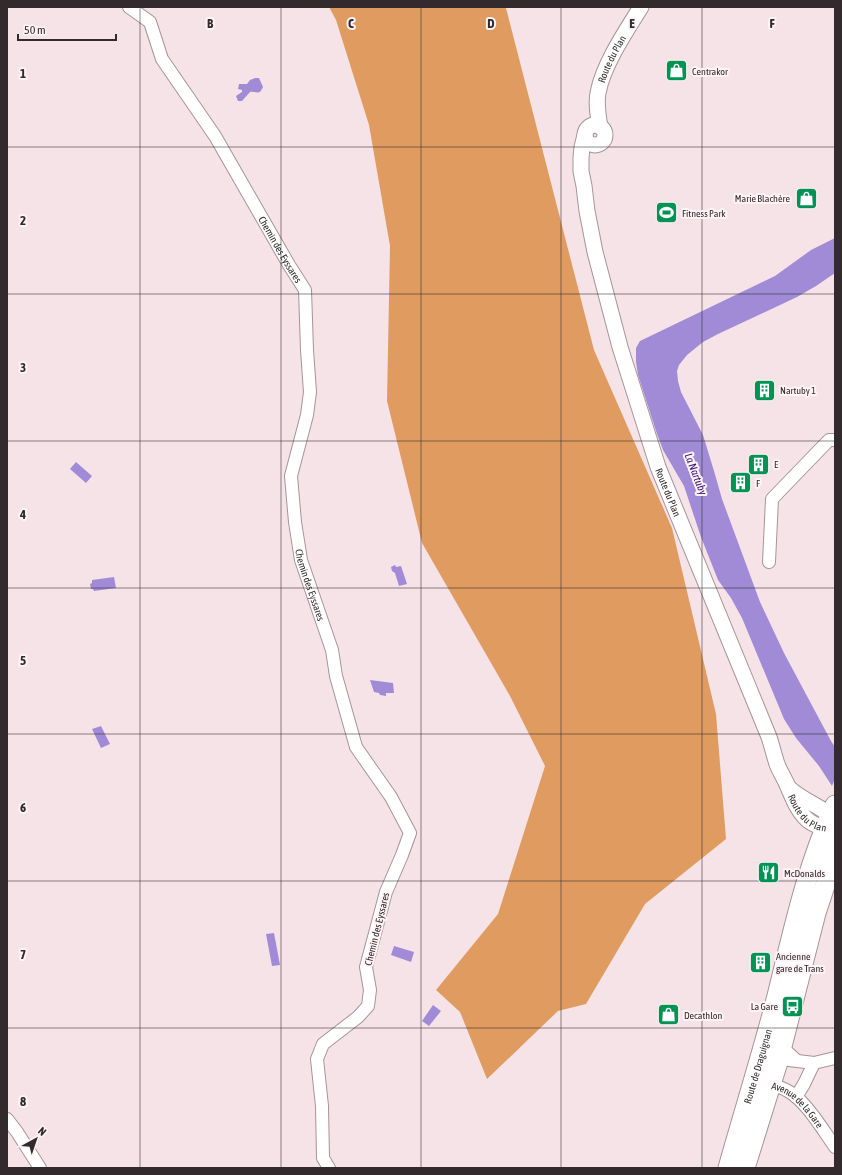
<svg xmlns="http://www.w3.org/2000/svg" width="842" height="1175" font-family="'Asap Condensed',sans-serif">
  <style>
    .forest { fill: #e09c60 }
    .water { fill: #a18bd6 }
    .lines { fill: none; stroke-linecap: round; stroke-linejoin: round }
    .minor-casing { stroke: #a69499; stroke-width: 14 }
    .tertiary-casing { stroke: #a69499; stroke-width: 17 }
    .primary-casing { stroke: #a69499; stroke-width: 21 }
    .minor { stroke: #fff; stroke-width: 12 }
    .tertiary { stroke: #fff; stroke-width: 15 }
    .primary { stroke: #fff; stroke-width: 19 }
    .grid { fill: none; stroke: #322a2c; stroke-width: 1; stroke-opacity: 0.55 }
    .labels { text-anchor: middle; dominant-baseline: central; stroke-width: 4; stroke-linejoin: round; paint-order: stroke }
    .street-label { font-size: 10px; fill: #322a2c; stroke: #fef3f6 }
    .poi-label { font-size: 10px; fill: #322a2c; stroke: #fef3f6; text-anchor: start }
    .water-label { font-size: 11px; font-style: italic; fill: #3c1770; stroke: #fef3f6 }
    .grid-label { font-size: 13px; text-anchor: middle; font-weight: bold; fill: #322a2c; stroke: #fef3f6; stroke-width: 4; stroke-linejoin: round; paint-order: stroke }
  </style>
  <rect width="100%" height="100%" fill="#f6e3e8"/>
  <path class="forest" d="M329,7H506V8L594,350L672,528L716,714L726,839L645,904L586,1004L558,1011L487,1079L460,1012L436,990L498,914L545,766L510,696L422,543L387,401L390,246L369,125L336,20Z"/>
  <g class="water">
    <path d="M255,78H259L263,87C259,96 257,91 250,92L242,101H238L236,96L242,92V90L238,89L239,84H247L250,80Z"/>
    <path d="M835,238V273L816,286L797,297L718,334L703,342L687,355L679,365L677,371L678,381L681,392L703,435L714,471L722,499L760,602L784,653L831,741L835,747V779L832,786L819,766L796,738L784,719L742,618L731,598L718,580L701,537L684,486L663,450L657,434L638,375L636,362V348L640,341L775,276L811,250Z"/>
    <path d="M76,462L92,476L86,483L70,469Z"/>
    <path d="M395,565L396,567L401,566L407,584L399,586L395,573L392,571L391,567Z"/>
    <path d="M114,577L116,588L94,591L93,589H91L90,584L92,583V580Z"/>
    <path d="M370,680L393,683L394,693H386V696L380,695L379,693L374,692Z"/>
    <path d="M101,726L110,744L101,748L92,729Z"/>
    <path d="M274,933L280,965L272,966L266,934Z"/>
    <path d="M394,946L414,952L411,962L391,955Z"/>
    <path d="M433,1005L441,1011L429,1026L422,1021Z"/>
  </g>
  <g class="lines">
    <defs>
      <g id="minor">
        <path id="s1" d="M129,7L150,22L162,59L215,136L289,265L305,290L307,350L310,392L307,415L291,476L295,522L301,560L332,650L336,676L356,747L391,797L410,833L402,855L386,892L366,967L370,990L368,1006L358,1017L323,1044L317,1059L322,1106L323,1158L329,1168"/>
        <path d="M769,562L772,499L829,440H835"/>
        <path d="M779,1044L796,1060"/>
        <path d="M789,1060L814,1063L835,1058"/>
        <path id="s2" d="M764,1084C771,1085 779,1086 786,1090C804,1098 823,1130 835,1147"/>
        <path d="M796,1097L804,1084L814,1063"/>
        <path d="M7,1119L17,1132L40,1168"/>
      </g>
      <g id="tertiary">
        <circle cx="595" cy="135" r="10"/>
        <path id="s3" d="M600,127C598,115 596,104 598,93C603,65 626,31 641,7"/>
        <path id="s4" d="M585,135L582,147L581,158V171L584,186L587,211L595,252L620,347L658,467L769,737C772,746 774,755 777,764C780,772 785,779 788,787C798,810 805,829 835,828"/>
        <path d="M789,788C803,801 821,806 835,819"/>
        <path d="M823,866L835,829"/>
      </g>
      <g id="primary">
        <path id="s5" d="M728,1168C744,1111 762,1054 777,996C793,931 807,865 835,805"/>
        <path d="M745,1168L778,1062L816,913L835,855"/>
      </g>
    </defs>
    <use href="#minor" class="minor-casing"/>
    <use href="#tertiary" class="tertiary-casing"/>
    <use href="#primary" class="primary-casing"/>
    <use href="#minor" class="minor"/>
    <use href="#tertiary" class="tertiary"/>
    <use href="#primary" class="primary"/>
  </g>
  <path class="grid" d="M140,7V1168M281,7V1168M421,7V1168M561,7V1168M702,7V1168M7,147H835M7,294H835M7,441H835M7,588H835M7,734H835M7,881H835M7,1028H835"/>
  <defs>
    <symbol id="shop-square" viewBox="-11 -11 22 22"><rect x="-9" y="-9" width="18" height="18" rx="4" fill="#019354" stroke="#fef3f6"/><path d="M-5-2.5h2.3a2.7 3.5 0 0 1 5.4 0H5L5.5 6h-11ZM-1.5-2.5h3a1.5 2.3 0 0 0-3 0Z" fill="#fff"/></symbol>
    <symbol id="stadium-square" viewBox="-11 -11 22 22"><rect x="-9" y="-9" width="18" height="18" rx="4" fill="#019354" stroke="#fef3f6"/><path d="M0-5a6.5 5 0 1 0 0 10a6.5 5 0 1 0 0-10ZM-3.5-1.8h7v3.6h-7Z" fill="#fff"/></symbol>
    <symbol id="building-square" viewBox="-11 -11 22 22"><rect x="-9" y="-9" width="18" height="18" rx="4" fill="#019354" stroke="#fef3f6"/><path d="M-4-6H4V6H1V3H-1V6H-4ZM-2.5-4.3h1.7v1.8h-1.7ZM.8-4.3h1.7v1.8H.8ZM-2.5-1h1.7V.8h-1.7ZM.8-1h1.7V.8H.8Z" fill="#fff"/></symbol>
    <symbol id="restaurant-square" viewBox="-11 -11 22 22"><rect x="-9" y="-9" width="18" height="18" rx="4" fill="#019354" stroke="#fef3f6"/><path d="M-5-6h1v4h1v-4h1v4h1v-4h1v5L-1.5 .5V6h-2V.5L-5-1ZM5-6V6H3V1.5H1.5Q1.5-4 5-6Z" fill="#fff"/></symbol>
    <symbol id="bus-square" viewBox="-11 -11 22 22"><rect x="-9" y="-9" width="18" height="18" rx="4" fill="#019354" stroke="#fef3f6"/><path d="M-5-6H5V4H4V6H2V4H-2V6H-4V4H-5ZM-3.5-4V0h7V-4ZM-3.5 1.2v1.5H-2V1.2ZM2 1.2v1.5H3.5V1.2Z" fill="#fff"/></symbol>
  </defs>
  <g fill-rule="evenodd">
    <use href="#shop-square" x="664" y="58" width="25" height="25"/>
    <use href="#shop-square" x="794" y="186" width="25" height="25"/>
    <use href="#stadium-square" x="654" y="200" width="25" height="25"/>
    <use href="#building-square" x="752" y="378" width="25" height="25"/>
    <use href="#building-square" x="746" y="452" width="25" height="25"/>
    <use href="#building-square" x="728" y="470" width="25" height="25"/>
    <use href="#restaurant-square" x="756" y="860" width="25" height="25"/>
    <use href="#building-square" x="748" y="950" width="25" height="25"/>
    <use href="#bus-square" x="780" y="994" width="25" height="25"/>
    <use href="#shop-square" x="656" y="1002" width="25" height="25"/>
  </g>
  <g class="labels">
    <g class="street-label">
      <text stroke="none"><textPath href="#s3" startOffset="71">Route du Plan</textPath></text>
      <text stroke="none"><textPath href="#s1" startOffset="289">Chemin des Eyssares</textPath></text>
      <text stroke="none"><textPath href="#s4" startOffset="370">Route du Plan</textPath></text>
      <text stroke="none"><textPath href="#s1" startOffset="636">Chemin des Eyssares</textPath></text>
      <text stroke="none"><textPath href="#s4" startOffset="722">Route du Plan</textPath></text>
      <text transform="translate(377 929) rotate(-76)">Chemin des Eyssares</text>
      <text stroke="none"><textPath href="#s5" startOffset="106">Route de Draguignan</textPath></text>
      <text stroke="none"><textPath href="#s2" startOffset="41">Avenue de la Gare</textPath></text>
    </g>
    <g class="poi-label">
      <text x="692" y="71">Centrakor</text>
      <text x="790" y="198" text-anchor="end">Marie Blachère</text>
      <text x="682" y="213">Fitness Park</text>
      <text x="780" y="390">Nartuby 1</text>
      <text x="774" y="464">E</text>
      <text x="756" y="483">F</text>
      <text x="784" y="873">McDonalds</text>
      <text x="776" y="956">Ancienne<tspan x="776" dy="12">gare de Trans</tspan></text>
      <text x="778" y="1006" text-anchor="end">La Gare</text>
      <text x="684" y="1015">Decathlon</text>
    </g>
    <g class="water-label">
      <text transform="translate(696 474) rotate(69)">La Nartuby</text>
    </g>
  </g>
  <g class="grid-label">
    <text x="210" y="28">B</text>
    <text x="351" y="28">C</text>
    <text x="491" y="28">D</text>
    <text x="632" y="28">E</text>
    <text x="772" y="28">F</text>
    <text x="23" y="78">1</text>
    <text x="23" y="225">2</text>
    <text x="23" y="372">3</text>
    <text x="23" y="519">4</text>
    <text x="23" y="665">5</text>
    <text x="23" y="812">6</text>
    <text x="23" y="959">7</text>
    <text x="23" y="1106">8</text>
  </g>
  <rect width="842" height="1175" fill="none" stroke="#322a2c" stroke-width="16"/>
  <g transform="translate(36 1139) rotate(40)" stroke="#fef3f6" stroke-width="3" paint-order="stroke">
  <path d="M0-3L7 15L0 10L-7 15Z" fill="#322a2c"/>
  <text y="-6" font-size="11" font-weight="bold" text-anchor="middle" fill="#322a2c">N</text>
  </g>
  <path d="M18 34v6h98v-6" fill="none" stroke="#322a2c" stroke-width="2"/>
  <text x="24" y="34" font-size="12" fill="#322a2c" stroke="#fef3f6" stroke-width="3" paint-order="stroke">50 m</text>
</svg>
